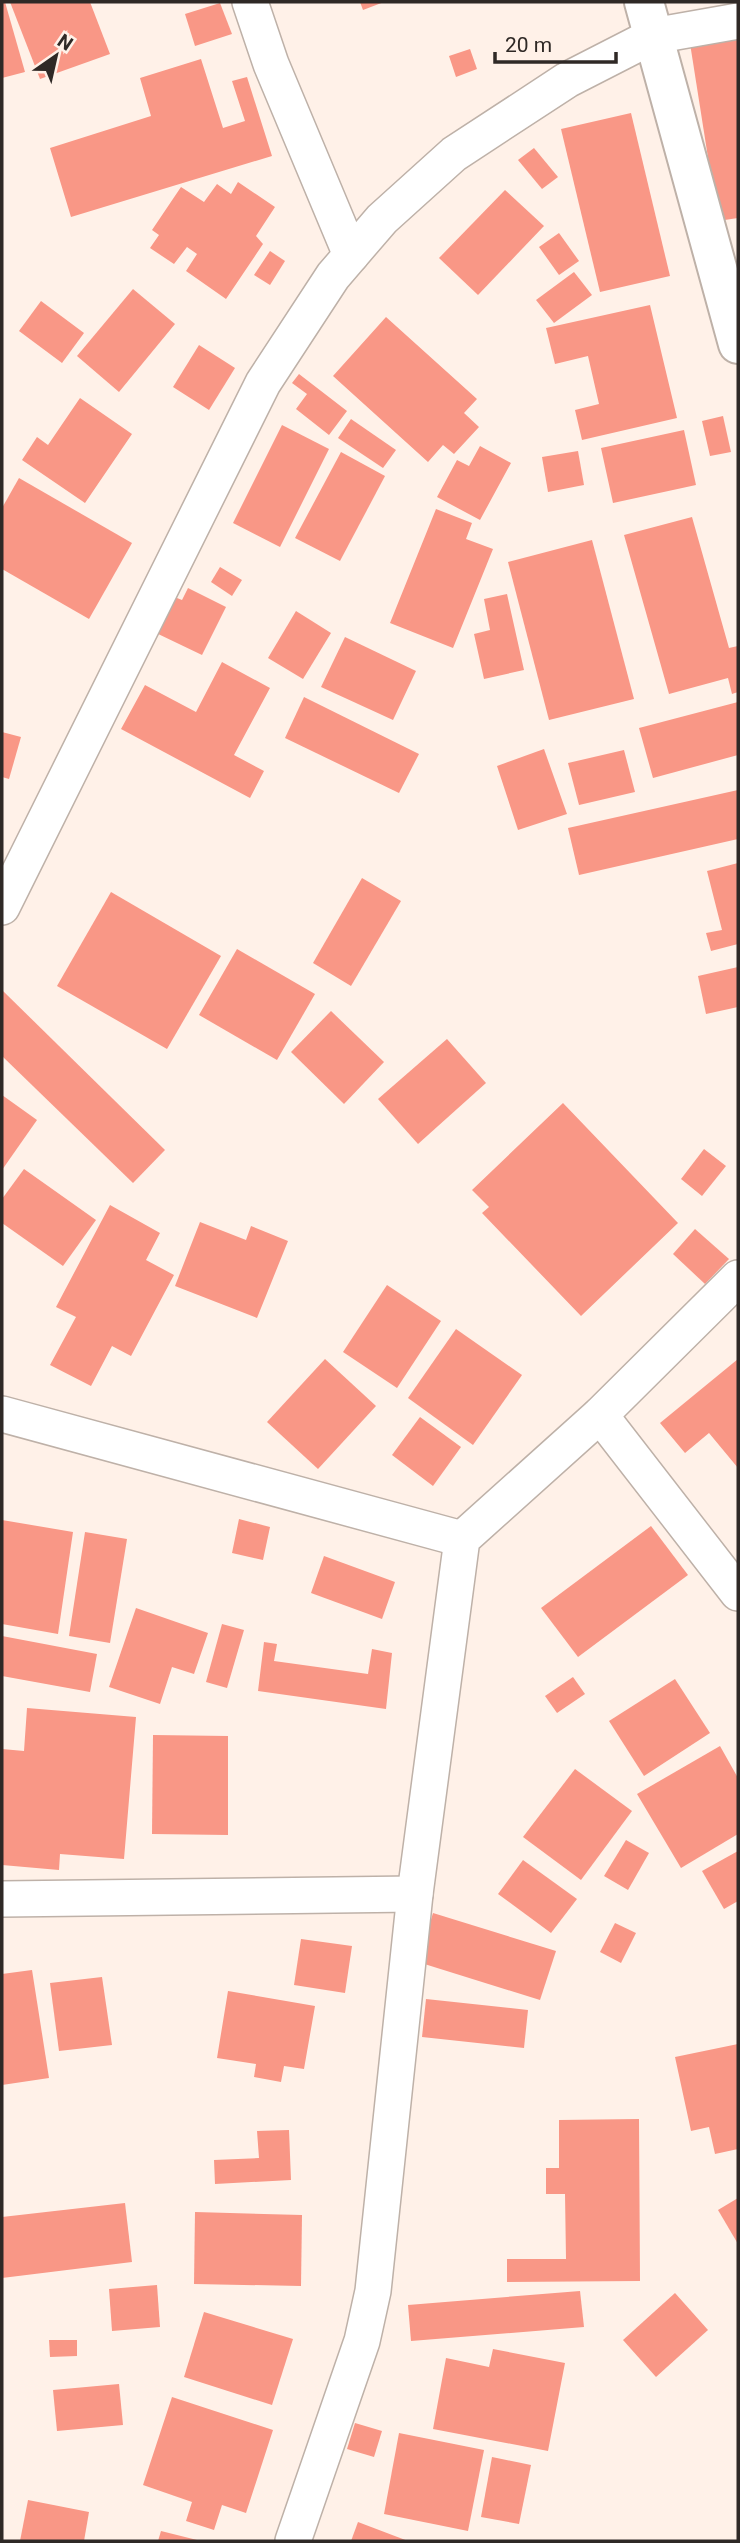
<svg xmlns="http://www.w3.org/2000/svg" width="740" height="2543" font-family="Roboto,sans-serif">
  <style>
    .building { fill: #f99786 }
    .lines { fill: none; stroke-linecap: round; stroke-linejoin: round }
    .minor-casing { stroke: #beb1a8; stroke-width: 38 }
    .tertiary-casing { stroke: #beb1a8; stroke-width: 42 }
    .minor { stroke: #fff; stroke-width: 35 }
    .tertiary { stroke: #fff; stroke-width: 38 }
  </style>
  <rect width="100%" height="100%" fill="#fff1e8"/>
  <g class="building">
    <path d="M2,2H5L25,72L2,78Z"/>
    <path d="M10,2H90L110,54L40,79Z"/>
    <path d="M360,2H384L363,10Z"/>
    <path d="M220,3L232,34L195,46L185,14Z"/>
    <path d="M738,30V218L718,221L689,37Z"/>
    <path d="M470,49L477,69L456,77L449,56Z"/>
    <path d="M201,59L223,128L245,121L232,81L247,77L272,156L71,217L50,148L151,116L140,78Z"/>
    <path d="M631,113L670,276L600,292L561,129Z"/>
    <path d="M534,148L558,177L542,189L518,160Z"/>
    <path d="M238,182L275,207L256,236L263,244L226,299L186,271L197,254L187,247L174,264L150,248L159,235L152,230L181,187L204,202L217,184L231,194Z"/>
    <path d="M505,190L544,226L478,295L439,258Z"/>
    <path d="M559,233L579,261L559,275L539,247Z"/>
    <path d="M270,251L285,261L270,285L254,275Z"/>
    <path d="M574,272L592,295L554,323L536,300Z"/>
    <path d="M133,289L175,324L119,392L77,356Z"/>
    <path d="M41,301L84,333L62,363L19,331Z"/>
    <path d="M650,305L677,418L582,440L575,410L599,404L588,356L555,364L546,328Z"/>
    <path d="M386,317L477,399L464,413L479,427L454,454L443,445L428,462L333,376Z"/>
    <path d="M199,345L235,368L209,410L173,387Z"/>
    <path d="M299,374L347,411L329,435L296,409L307,394L292,383Z"/>
    <path d="M80,398L132,434L85,503L22,460L37,437L48,445Z"/>
    <path d="M723,416L731,452L710,456L702,421Z"/>
    <path d="M351,419L396,450L383,468L338,438Z"/>
    <path d="M282,425L329,449L280,547L233,523Z"/>
    <path d="M684,430L696,485L613,503L601,448Z"/>
    <path d="M480,446L511,463L480,520L437,497L457,460L469,466Z"/>
    <path d="M578,451L584,485L548,492L542,457Z"/>
    <path d="M341,452L385,476L340,561L295,538Z"/>
    <path d="M19,478L132,543L89,619L2,569V508Z"/>
    <path d="M436,509L472,523L466,539L493,549L453,648L390,623Z"/>
    <path d="M692,517L729,648L738,646V692L732,694L728,678L669,694L624,535Z"/>
    <path d="M592,540L634,699L549,720L508,562Z"/>
    <path d="M220,567L242,580L232,596L211,582Z"/>
    <path d="M188,588L226,607L202,655L154,632L172,596L182,600Z"/>
    <path d="M507,594L524,670L484,679L474,634L490,630L484,599Z"/>
    <path d="M296,611L331,633L303,679L268,658Z"/>
    <path d="M345,637L416,671L393,720L321,687Z"/>
    <path d="M222,662L270,688L234,755L264,771L250,798L121,729L145,685L196,712Z"/>
    <path d="M304,697L419,754L399,793L285,738Z"/>
    <path d="M738,702V755L653,778L639,728Z"/>
    <path d="M2,732L21,737L9,779L2,777Z"/>
    <path d="M544,749L567,814L518,830L497,766Z"/>
    <path d="M624,750L635,792L579,805L568,763Z"/>
    <path d="M738,790V839L579,875L568,828Z"/>
    <path d="M738,863V944L711,951L706,933L722,930L707,871Z"/>
    <path d="M362,878L401,901L351,986L313,963Z"/>
    <path d="M111,892L221,956L167,1049L57,986Z"/>
    <path d="M237,949L315,994L277,1060L199,1015Z"/>
    <path d="M738,967V1007L706,1014L698,976Z"/>
    <path d="M2,990L165,1150L133,1183L2,1056Z"/>
    <path d="M331,1011L384,1062L344,1104L291,1052Z"/>
    <path d="M447,1039L486,1083L418,1144L378,1099Z"/>
    <path d="M2,1095L37,1120L2,1170Z"/>
    <path d="M563,1103L678,1223L581,1316L482,1213L489,1207L472,1190Z"/>
    <path d="M704,1149L726,1166L702,1196L681,1179Z"/>
    <path d="M24,1169L96,1220L63,1266L2,1223V1199Z"/>
    <path d="M110,1205L160,1233L146,1260L174,1275L131,1356L112,1346L91,1386L50,1365L76,1317L56,1307Z"/>
    <path d="M200,1222L246,1240L251,1226L288,1241L257,1318L175,1286Z"/>
    <path d="M695,1229L729,1259L705,1284L673,1254Z"/>
    <path d="M387,1285L441,1321L397,1388L343,1352Z"/>
    <path d="M456,1329L522,1375L473,1445L408,1398Z"/>
    <path d="M325,1359L376,1406L318,1469L267,1422Z"/>
    <path d="M738,1359V1468L709,1433L685,1453L660,1423Z"/>
    <path d="M420,1417L461,1447L433,1486L392,1455Z"/>
    <path d="M239,1519L270,1527L263,1560L232,1553Z"/>
    <path d="M2,1520L73,1532L58,1634L2,1624Z"/>
    <path d="M651,1526L688,1575L578,1657L541,1608Z"/>
    <path d="M85,1532L127,1539L110,1643L69,1636Z"/>
    <path d="M324,1556L395,1582L382,1619L311,1593Z"/>
    <path d="M136,1608L208,1633L194,1674L172,1667L160,1704L109,1687Z"/>
    <path d="M222,1624L244,1630L227,1688L206,1682Z"/>
    <path d="M2,1636L97,1654L90,1692L2,1676Z"/>
    <path d="M264,1642L277,1644L274,1661L368,1674L372,1649L392,1653L386,1709L258,1691Z"/>
    <path d="M573,1677L585,1694L557,1713L545,1696Z"/>
    <path d="M675,1679L710,1733L644,1776L609,1721Z"/>
    <path d="M27,1708L136,1717L124,1859L60,1854L59,1870L2,1865V1749L24,1751Z"/>
    <path d="M153,1735L228,1736V1835L152,1834Z"/>
    <path d="M720,1746L738,1778V1834L681,1868L637,1794Z"/>
    <path d="M575,1769L632,1811L581,1880L523,1837Z"/>
    <path d="M626,1840L649,1853L628,1890L604,1876Z"/>
    <path d="M738,1851V1901L724,1909L702,1871Z"/>
    <path d="M523,1860L577,1899L551,1933L498,1894Z"/>
    <path d="M433,1913L556,1951L540,2000L418,1962Z"/>
    <path d="M615,1923L636,1933L621,1963L600,1952Z"/>
    <path d="M301,1939L352,1946L345,1993L294,1985Z"/>
    <path d="M32,1970L49,2078L2,2085V1974Z"/>
    <path d="M102,1977L112,2045L59,2051L50,1983Z"/>
    <path d="M228,1991L315,2006L304,2069L284,2066L281,2082L254,2077L256,2064L217,2058Z"/>
    <path d="M426,1999L528,2010L524,2048L422,2037Z"/>
    <path d="M738,2044V2149L715,2154L709,2127L691,2131L675,2057Z"/>
    <path d="M639,2119L640,2281L507,2282V2259H566L565,2194H546V2168H559V2120Z"/>
    <path d="M289,2130L291,2180L215,2184L214,2160L259,2158L257,2131Z"/>
    <path d="M738,2198V2244L718,2210Z"/>
    <path d="M125,2203L132,2262L2,2278V2217Z"/>
    <path d="M195,2212L302,2215L301,2286L194,2284Z"/>
    <path d="M157,2285L160,2327L112,2331L109,2289Z"/>
    <path d="M580,2291L584,2327L411,2341L408,2305Z"/>
    <path d="M675,2293L708,2330L656,2377L623,2340Z"/>
    <path d="M204,2312L293,2339L272,2405L184,2377Z"/>
    <path d="M49,2340H77V2356L50,2357Z"/>
    <path d="M493,2349L565,2363L548,2451L433,2429L446,2358L489,2367Z"/>
    <path d="M119,2384L123,2425L57,2431L53,2390Z"/>
    <path d="M172,2397L273,2430L246,2513L222,2505L214,2530L186,2521L192,2502L143,2485Z"/>
    <path d="M355,2423L382,2431L374,2457L347,2449Z"/>
    <path d="M399,2433L484,2450L468,2531L384,2514Z"/>
    <path d="M492,2457L531,2465L519,2524L481,2517Z"/>
    <path d="M28,2500L89,2512L84,2541H20Z"/>
    <path d="M358,2522L408,2541H351Z"/>
    <path d="M161,2531L197,2540V2541H158Z"/>
  </g>
  <g class="lines">
    <defs>
      <g id="minor">
        <path d="M250,2L271,64L351,255"/>
        <path d="M2,907L263,383L333,276L382,219L454,154L567,80L653,36L738,21"/>
        <path d="M2,1414L462,1539"/>
        <path d="M600,1415L738,1593"/>
        <path d="M2,1899L415,1894"/>
        <path d="M293,2541L362,2341L373,2291L415,1894L462,1539L600,1415L738,1278"/>
      </g>
      <path id="tertiary" d="M644,2L738,344"/>
    </defs>
    <use href="#minor" class="minor-casing"/>
    <use href="#tertiary" class="tertiary-casing"/>
    <use href="#minor" class="minor"/>
    <use href="#tertiary" class="tertiary"/>
  </g>
  <rect width="740" height="2543" fill="none" stroke="#2f2926" stroke-width="7"/>
  <g transform="translate(56 56) rotate(34)" stroke="#fff1e8" stroke-width="5" paint-order="stroke">
  <path d="M0-5L12 26L0 18L-12 26Z" fill="#2f2926"/>
  <text y="-10" font-size="19" font-weight="bold" text-anchor="middle" fill="#2f2926">N</text>
  </g>
  <path d="M495 52v10h121v-10" fill="none" stroke="#2f2926" stroke-width="3.5"/>
  <text x="505" y="52" font-size="21" fill="#2f2926" stroke="#fff1e8" stroke-width="5" paint-order="stroke">20 m</text>
</svg>
